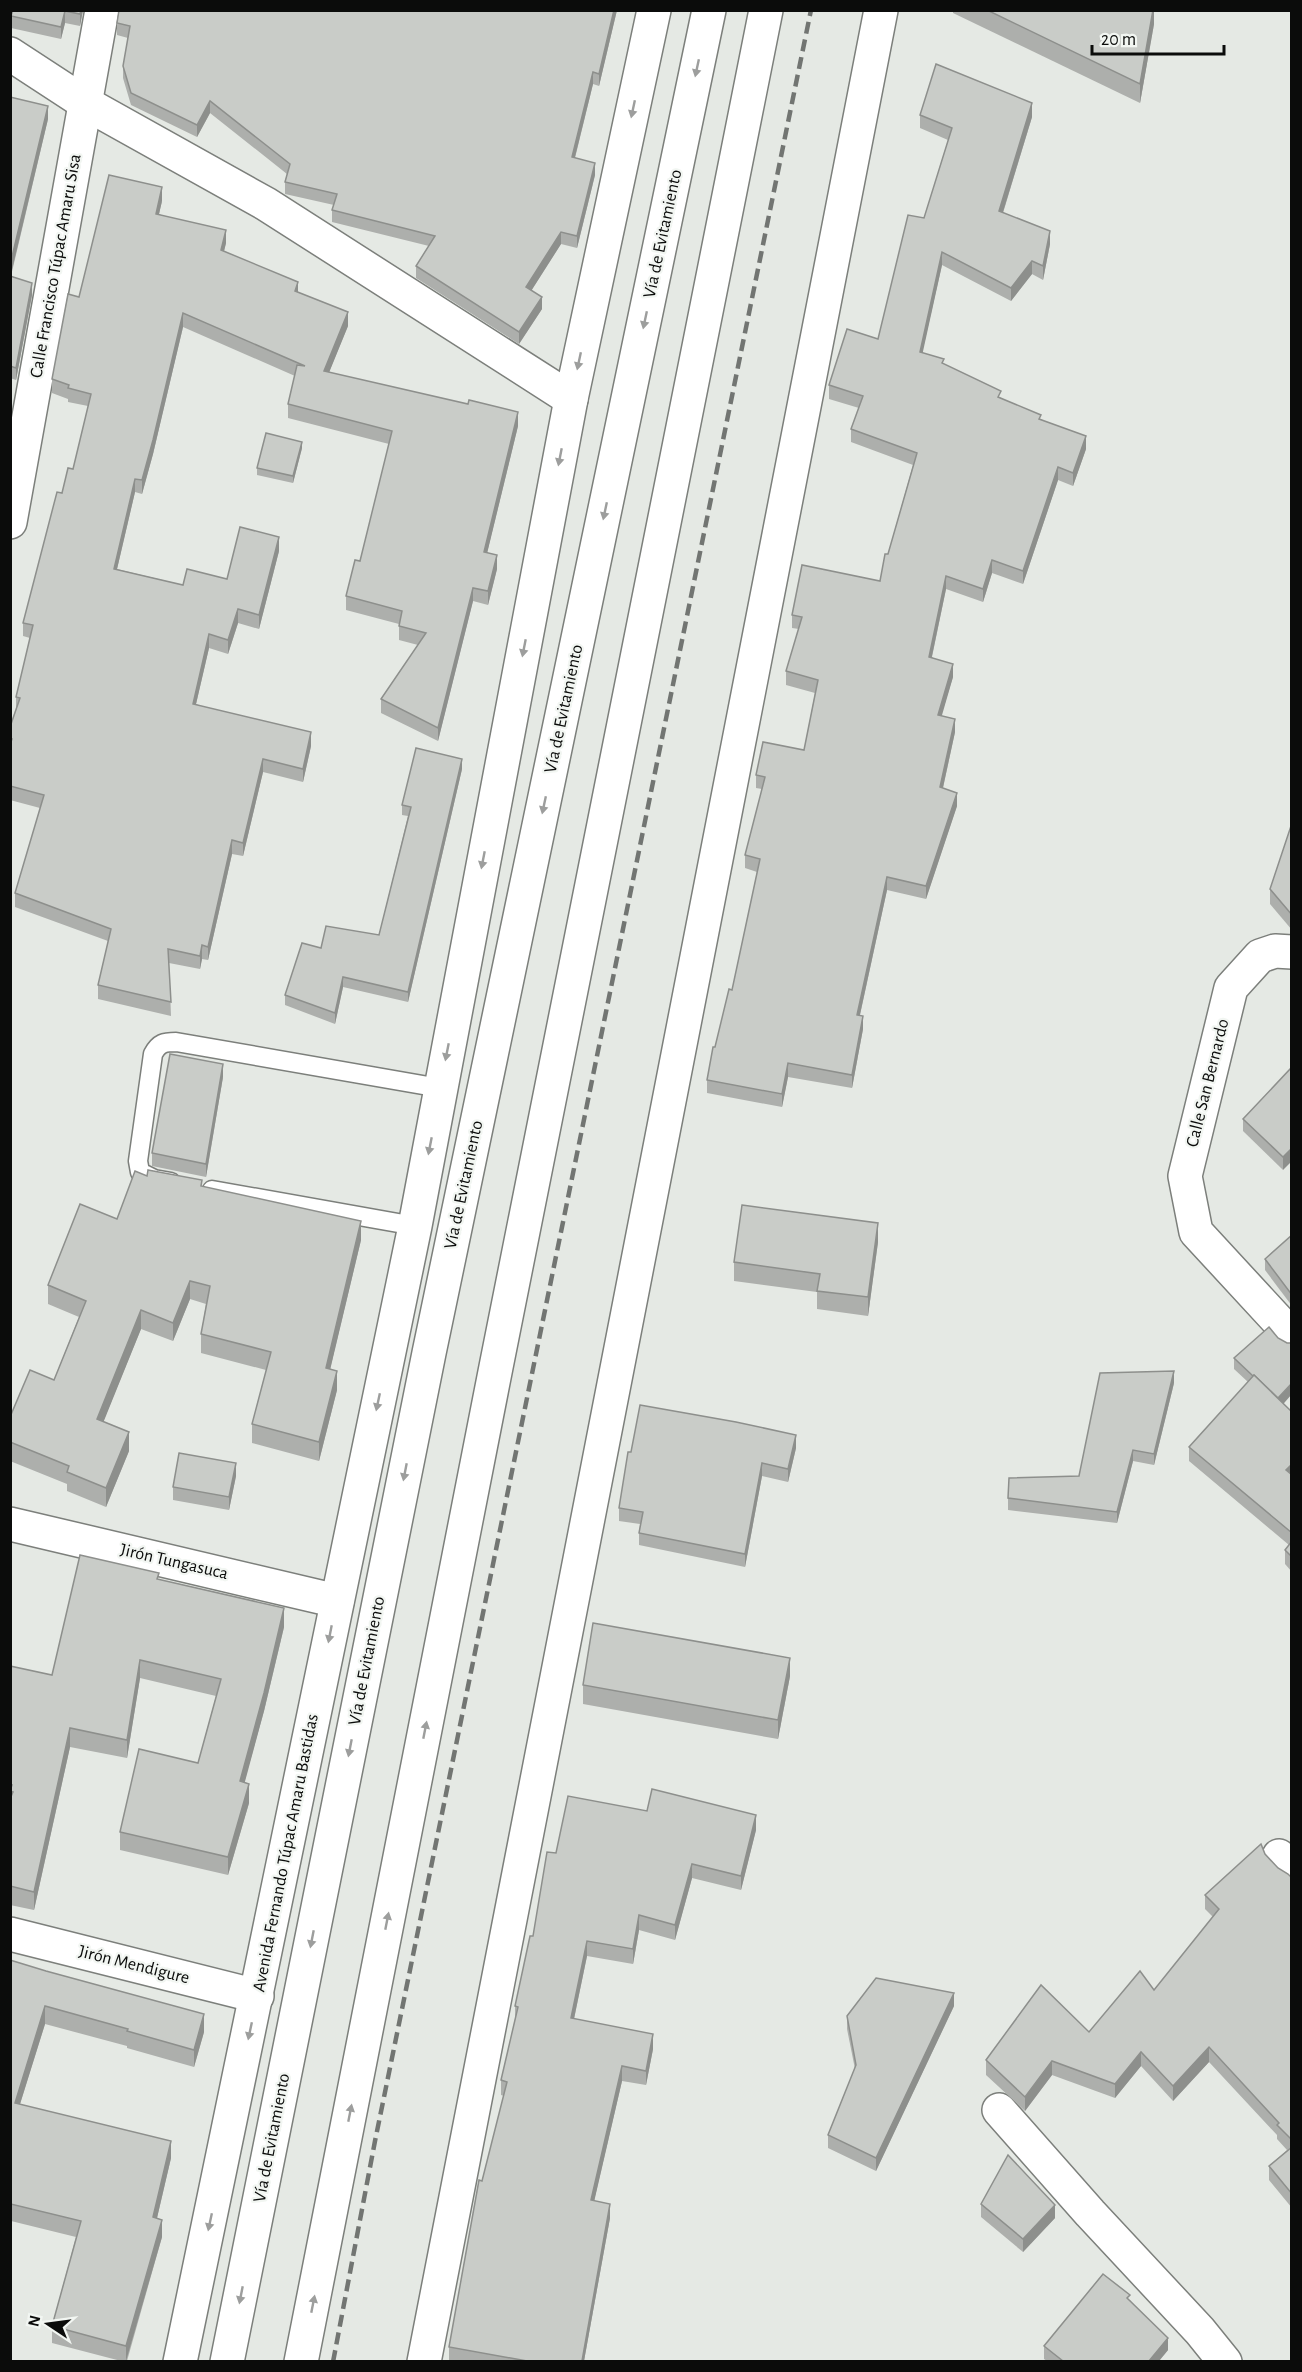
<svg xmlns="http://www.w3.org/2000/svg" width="1302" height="2372" font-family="'Alegreya Sans',sans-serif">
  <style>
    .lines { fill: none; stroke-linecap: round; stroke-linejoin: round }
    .lane-casing { stroke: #7c7f7b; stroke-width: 21 }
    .street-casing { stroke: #7c7f7b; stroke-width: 36 }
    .highway-casing { stroke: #7c7f7b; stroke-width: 36 }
    .lane { stroke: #fff; stroke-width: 18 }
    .street { stroke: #fff; stroke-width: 33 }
    .highway { stroke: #fff; stroke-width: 33 }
    .rail { stroke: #727572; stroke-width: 4.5; stroke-dasharray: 12 6; stroke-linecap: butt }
    .wall { fill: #adafac }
    .shaded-wall { fill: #8d8f8c }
    .building { fill: #c9ccc8; stroke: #8d8f8c; stroke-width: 1.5 }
    .oneway { fill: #9d9e9d }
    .labels { text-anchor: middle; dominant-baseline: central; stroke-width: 4.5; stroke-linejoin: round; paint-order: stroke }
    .street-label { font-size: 18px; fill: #0b0c0b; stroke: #f2f6f2 }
  </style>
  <rect width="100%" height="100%" fill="#e5e9e4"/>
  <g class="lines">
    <defs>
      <g id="lane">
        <path d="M171,1182L154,1179L140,1172L138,1161L153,1054C159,1043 164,1042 176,1042L440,1088"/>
        <path d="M212,1190L415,1226"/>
      </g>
      <g id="street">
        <path d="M10,54L85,103L266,204L571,399"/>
        <path d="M10,522L102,10"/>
        <path d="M1292,952L1275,951L1260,956L1231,988L1185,1176L1196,1232L1292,1336"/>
        <path d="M10,1524L337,1601"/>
        <path d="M1279,1856L1292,1870"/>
        <path d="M10,1934L257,1996"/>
        <path d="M999,2110L1090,2213L1200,2331L1225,2362"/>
        <path d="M180,2362L415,1226L571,399L654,10"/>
        <path d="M424,2362L881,10"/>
      </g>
      <g id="highway">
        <path d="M227,2362L429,1353L709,10"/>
        <path d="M301,2362L496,1367L766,10"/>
      </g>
    </defs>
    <use href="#lane" class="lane-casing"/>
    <use href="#street" class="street-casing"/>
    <use href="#highway" class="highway-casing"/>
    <use href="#lane" class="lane"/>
    <use href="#street" class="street"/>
    <use href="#highway" class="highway"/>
    <path class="rail" d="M333,2362L375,2141L811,10"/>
  </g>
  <g class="wall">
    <path d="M13,10H83L80,26L65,23L61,39L11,28V16Z"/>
    <path d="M617,10L599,86L593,84L575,158L595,175L577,248L561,244L531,291L542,309L519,344L416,278V266L429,246L332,222V210L334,205L285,194V182L287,174L210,113L197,137L131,105L123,78V66L128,38L117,35V23Z"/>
    <path d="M953,10H1154V24L1140,103L953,13Z"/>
    <path d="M10,97L48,119L11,276L32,295L16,380L10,378Z"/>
    <path d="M920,115L1032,117L1003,213L1050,244L1043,280L1032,274L1011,301L942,265L922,353L944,364L1001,398L1041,419L1086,449L1073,486L1058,480L1023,584L992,573L983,602L946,589L932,657L953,677L941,716L955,732L943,788L957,806L926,899L887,890L860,1015L863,1029L852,1088L788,1077L782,1107L707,1093V1080L732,990L757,872L745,868V855L762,789L756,788V775L804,750L815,693L786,685V671L799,629L792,628V615L880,581L888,554L913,465L851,442V429L859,408L829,399V385L878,339L924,218L948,140L920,128Z"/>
    <path d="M162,201L159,214L226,243L224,251L298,292L348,326L329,372L518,426L487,553L497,569L488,605L473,601L438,741L381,713V699L418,645L399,640V624L346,610V596L360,561L389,444L288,418V404L295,376L183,327L153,454L142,494L135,492L117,569L183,585L227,579L279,551L259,629L238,623L228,654L209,648L196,704L311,746L303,782L263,772L243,856L232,854L208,960L202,959L200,969L169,963L171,1016L98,999V985L108,941L15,907V893L40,808L10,800V727L16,710V697L30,638L23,636V623L62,493L73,469L88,406L68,402V399L52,393V379L79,297Z"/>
    <path d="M302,448L293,483L257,475V468Z"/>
    <path d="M462,769L408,1002L343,987L335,1024L285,1005V995L321,948L379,935L408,816L402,815V805Z"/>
    <path d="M1292,823V930L1270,904V889Z"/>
    <path d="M1292,1067L1283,1170L1243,1131V1119Z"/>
    <path d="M223,1077L206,1177L152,1166V1153Z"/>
    <path d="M147,1176L202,1187L361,1240L330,1369L337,1390L319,1461L252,1443V1424L266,1370L201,1353V1334L206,1304L190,1299L173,1341L141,1329L103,1422L129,1451L106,1507L67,1491V1484L10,1461V1417L54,1380L79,1317L48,1304V1285L117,1219Z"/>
    <path d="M1292,1235V1306L1265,1270V1259Z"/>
    <path d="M878,1242L868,1316L817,1309V1292L734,1281V1262Z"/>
    <path d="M1234,1358L1292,1412V1572L1285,1564V1550L1289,1545L1189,1461V1447L1248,1382L1234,1369Z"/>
    <path d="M1174,1383L1154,1465L1133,1461L1117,1523L1008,1510V1498L1079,1476Z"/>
    <path d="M796,1448L788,1482L762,1476L745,1567L639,1545V1533L640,1524L619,1521V1508Z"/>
    <path d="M236,1476L229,1510L173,1500V1487Z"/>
    <path d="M159,1579L284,1627L264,1711L244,1783L249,1803L228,1875L120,1850V1832L198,1763L216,1696L140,1678L127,1758L70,1747L34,1910L10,1905V1666L52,1675Z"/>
    <path d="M790,1676L778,1739L583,1704V1685Z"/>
    <path d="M647,1811L756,1830L741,1890L692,1878L675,1940L639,1930L633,1964L587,1956L574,2019L653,2049L646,2085L622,2081L594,2201L610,2218L584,2361H449V2347L482,2181L504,2096L501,2095V2080L515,2019V2006L556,1853Z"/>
    <path d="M1265,1854L1278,1868L1292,1878V2208L1269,2180V2166L1287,2150L1277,2139V2135L1209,2062L1173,2101L1141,2066L1115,2098L1052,2075L1025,2111L986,2075V2060L1089,2032L1154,1990L1213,1917L1205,1909V1895Z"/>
    <path d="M10,1960L204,2032L194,2067L127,2048V2046L45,2024L20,2104L171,2158L157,2218L162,2237L127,2361H121L52,2343V2326L76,2237L11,2221L10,2222Z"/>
    <path d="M954,2006L876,2171L828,2148V2135L855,2069L847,2029V2016Z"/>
    <path d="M981,2204L1055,2218L1023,2252L981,2217Z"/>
    <path d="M1130,2300L1168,2350L1159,2361H1047L1044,2359V2346Z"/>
  </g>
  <g class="shaded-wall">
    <path d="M81,10H83L80,26V14Z"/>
    <path d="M614,10H617L599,86V74Z"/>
    <path d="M1153,10H1154V24L1140,103V84Z"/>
    <path d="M65,11V23L61,39V27Z"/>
    <path d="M593,72V84L572,169V157Z"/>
    <path d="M210,101V113L197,137V125Z"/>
    <path d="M1032,103V117L999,225V211Z"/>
    <path d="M48,106V119L10,278V265Z"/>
    <path d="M595,163V175L577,248V236Z"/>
    <path d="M162,187V201L156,227V214Z"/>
    <path d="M226,230V243L221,263V250Z"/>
    <path d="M1050,231V244L1043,280V266Z"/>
    <path d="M561,232V244L526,299V287Z"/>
    <path d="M942,252V265L920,365V352Z"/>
    <path d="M1032,261V274L1011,301V288Z"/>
    <path d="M298,282V296L295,291Z"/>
    <path d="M32,283V295L16,380V368Z"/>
    <path d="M542,297V309L519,344V332Z"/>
    <path d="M348,312V326L324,385V371Z"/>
    <path d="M183,313V327L153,454L142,494V480Z"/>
    <path d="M518,412V426L484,566V552Z"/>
    <path d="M1086,436V449L1073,486V473Z"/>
    <path d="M302,442V448L293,483V476Z"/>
    <path d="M1058,467V480L1023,584V571Z"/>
    <path d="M135,479V492L114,582V569Z"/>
    <path d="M279,537V551L259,629V615Z"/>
    <path d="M497,555V569L488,605V591Z"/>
    <path d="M992,560V573L983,602V589Z"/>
    <path d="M946,576V589L929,670V657Z"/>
    <path d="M473,588V601L438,741V728Z"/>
    <path d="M238,609V623L228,654V640Z"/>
    <path d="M209,634V648L193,717V704Z"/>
    <path d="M953,664V677L938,729V715Z"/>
    <path d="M955,719V732L940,801V787Z"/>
    <path d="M311,732V746L303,782V769Z"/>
    <path d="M263,759V772L243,856V843Z"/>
    <path d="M462,759V769L408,1002V992Z"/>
    <path d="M957,793V806L926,899V886Z"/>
    <path d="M232,840V854L208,960V947Z"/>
    <path d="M887,877V890L857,1028V1015Z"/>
    <path d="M202,945V959L200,969V956Z"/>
    <path d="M343,977V987L335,1024V1013Z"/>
    <path d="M863,1016V1029L852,1088V1075Z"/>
    <path d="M788,1063V1077L782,1107V1094Z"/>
    <path d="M223,1064V1077L206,1177V1164Z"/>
    <path d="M1292,1148V1161L1283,1170V1157Z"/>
    <path d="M361,1221V1240L326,1387V1368Z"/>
    <path d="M878,1223V1242L868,1316V1297Z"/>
    <path d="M190,1281V1299L173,1341V1323Z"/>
    <path d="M141,1310V1329L97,1438V1419Z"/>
    <path d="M337,1371V1390L319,1461V1442Z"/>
    <path d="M1174,1371V1383L1154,1465V1454Z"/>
    <path d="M1292,1383V1394L1278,1410V1398Z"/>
    <path d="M129,1432V1451L106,1507V1488Z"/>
    <path d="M796,1435V1448L788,1482V1469Z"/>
    <path d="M1133,1450V1461L1117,1523V1512Z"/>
    <path d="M236,1463V1476L229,1510V1497Z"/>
    <path d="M762,1463V1476L745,1567V1554Z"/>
    <path d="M1292,1464V1478L1286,1470Z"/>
    <path d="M284,1608V1627L264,1711L240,1800V1781Z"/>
    <path d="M790,1658V1676L778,1739V1720Z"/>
    <path d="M140,1660V1678L127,1758V1740Z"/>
    <path d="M70,1728V1747L34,1910V1892Z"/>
    <path d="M249,1784V1803L228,1875V1857Z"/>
    <path d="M756,1815V1830L741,1890V1876Z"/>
    <path d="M692,1864V1878L675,1940V1925Z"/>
    <path d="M639,1915V1930L633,1964V1949Z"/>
    <path d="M587,1941V1956L571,2033V2018Z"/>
    <path d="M954,1993V2006L876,2171V2158Z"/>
    <path d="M45,2006V2024L15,2120V2103Z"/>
    <path d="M204,2014V2032L194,2067V2050Z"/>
    <path d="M653,2034V2049L646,2085V2071Z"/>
    <path d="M1209,2047V2062L1173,2101V2086Z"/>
    <path d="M1141,2052V2066L1115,2098V2084Z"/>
    <path d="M1052,2061V2075L1025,2111V2097Z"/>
    <path d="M622,2066V2081L591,2215V2200Z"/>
    <path d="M171,2141V2158L153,2235V2217Z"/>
    <path d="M610,2204V2218L584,2361H582Z"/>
    <path d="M1055,2205V2218L1023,2252V2239Z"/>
    <path d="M162,2220V2237L126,2361V2346Z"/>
    <path d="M1168,2338V2350L1159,2361H1149Z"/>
  </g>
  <g class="building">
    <path d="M13,10H81L80,14L65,11L61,27L11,16Z"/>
    <path d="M119,10H614L599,74L593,72L572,157L595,163L577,236L561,232L526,287L542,297L519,332L416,266L435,236L332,210L337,194L285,182L290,164L210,101L197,125L131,93L123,66L130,26L117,23Z"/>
    <path d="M987,10H1153L1140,84Z"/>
    <path d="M936,64L1032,103L999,211L1050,231L1043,266L1032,261L1011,288L942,252L920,352L944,359L942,363L1001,391L998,397L1041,415L1039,419L1086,436L1073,473L1058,467L1023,571L992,560L983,589L946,576L929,657L953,664L938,715L955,719L940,787L957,793L926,886L887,877L857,1015L863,1016L852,1075L788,1063L782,1094L707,1080L713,1047H715L729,989L732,990L760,859L745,855L765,777L756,775L763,742L804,750L818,680L786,671L802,617L792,615L802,565L880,581L885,554H888L917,453L851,429L863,396L829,385L847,329L878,339L908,215L924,218L952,128L920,115Z"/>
    <path d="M10,97L48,106L10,265Z"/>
    <path d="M109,175L162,187L156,214L226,230L221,250L298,282L295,291L348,312L324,371L468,404L469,400L518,412L484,552L497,555L488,591L473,588L438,728L381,699L426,633L399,626L402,611L346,596L355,560L360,561L392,431L288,404L297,365L305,366L183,313L153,440L142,480L135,479L114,569L183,585L187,569L227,579L240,527L279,537L259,615L238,609L228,640L209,634L193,704L311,732L303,769L263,759L243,843L232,840L208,947L202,945L200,956L168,949L171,1002L98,985L111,929L15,893L44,795L10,786V745L12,739L10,738V727L20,698L16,697L33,625L23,623L57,492L62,493L68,468L73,469L91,394L68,388L69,385L52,379L68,294L79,297Z"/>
    <path d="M10,276L32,283L16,368L10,366Z"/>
    <path d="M266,433L302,442L293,476L257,468Z"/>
    <path d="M416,748L462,759L408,992L343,977L335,1013L285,995L302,943L321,948L326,926L379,935L411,807L402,805Z"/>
    <path d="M1292,823V915L1270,889Z"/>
    <path d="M170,1054L223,1064L206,1164L152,1153Z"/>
    <path d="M1292,1067V1148L1283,1157L1243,1119Z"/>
    <path d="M148,1170L202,1180L201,1186L361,1221L326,1368L337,1371L319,1442L252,1424L271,1352L201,1334L210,1286L190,1281L173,1323L141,1310L97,1419L129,1432L106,1488L67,1472L69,1466L10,1442V1417L30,1370L54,1380L86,1301L48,1285L80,1204L117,1219L135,1171L147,1176Z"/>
    <path d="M742,1205L878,1223L868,1297L817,1291L820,1274L734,1262Z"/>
    <path d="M1292,1235V1295L1265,1259Z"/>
    <path d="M1269,1327L1278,1338L1287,1343H1292V1383L1278,1398L1254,1375L1253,1376L1234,1358Z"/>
    <path d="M1174,1371L1154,1454L1133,1450L1117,1512L1008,1498L1009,1478L1079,1476L1100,1373Z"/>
    <path d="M1254,1375L1292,1412V1464L1286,1470L1292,1475V1533L1189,1447Z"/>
    <path d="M640,1405L736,1422L796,1435L788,1469L762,1463L745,1554L639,1533L643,1512L619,1508L628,1452H631Z"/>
    <path d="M179,1453L236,1463L229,1497L173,1487Z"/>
    <path d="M1292,1541V1557L1285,1550Z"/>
    <path d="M80,1555L159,1573L157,1579L284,1608L264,1693L240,1781L249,1784L228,1857L120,1832L139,1749L198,1763L221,1679L140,1660L127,1740L70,1728L34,1892L10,1886V1799L13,1792L10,1791L12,1785H10V1666L52,1675Z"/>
    <path d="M593,1623L790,1658L778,1720L583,1685Z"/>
    <path d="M652,1789L756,1815L741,1876L692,1864L675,1925L639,1915L633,1949L587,1941L571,2018L653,2034L646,2071L622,2066L591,2200L610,2204L582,2361H527L449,2347L479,2180L482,2181L507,2082L501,2080L518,2007L515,2006L530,1936H533L547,1852L556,1853L568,1796L647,1811Z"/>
    <path d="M1261,1844L1265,1854L1278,1868L1288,1874L1292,1878V2140L1277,2125L1279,2123L1209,2047L1173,2086L1141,2052L1115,2084L1052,2061L1025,2097L986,2060L1041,1985L1089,2032L1140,1971L1154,1990L1219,1909L1205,1895Z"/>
    <path d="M10,1960L46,1971L204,2014L194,2050L127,2031L128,2029L45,2006L15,2103L171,2141L153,2217L162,2220L126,2346L52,2326L81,2221L11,2204L10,2205Z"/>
    <path d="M876,1978L954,1993L876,2158L828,2135L856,2065L847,2016Z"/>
    <path d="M1292,2147V2194L1269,2166Z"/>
    <path d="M1008,2155L1055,2205L1023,2239L981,2204Z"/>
    <path d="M1103,2274L1130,2295L1127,2298L1168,2338L1149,2361H1063L1044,2346Z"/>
  </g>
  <defs><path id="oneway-solid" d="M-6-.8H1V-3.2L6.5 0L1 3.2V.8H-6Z" transform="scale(1.5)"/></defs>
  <g class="oneway">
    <use href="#oneway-solid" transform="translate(697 68) rotate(102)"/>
    <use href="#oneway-solid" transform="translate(633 109) rotate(102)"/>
    <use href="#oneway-solid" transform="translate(645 320) rotate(102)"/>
    <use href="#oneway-solid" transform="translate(579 361) rotate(102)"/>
    <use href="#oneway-solid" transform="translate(560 457) rotate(101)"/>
    <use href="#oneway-solid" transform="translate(605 511) rotate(102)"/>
    <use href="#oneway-solid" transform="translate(524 648) rotate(101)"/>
    <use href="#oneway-solid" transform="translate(544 805) rotate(102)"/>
    <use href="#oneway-solid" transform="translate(483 860) rotate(101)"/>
    <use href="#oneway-solid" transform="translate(447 1052) rotate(101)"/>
    <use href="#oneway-solid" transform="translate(430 1146) rotate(101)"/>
    <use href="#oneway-solid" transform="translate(378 1402) rotate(102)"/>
    <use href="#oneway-solid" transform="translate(405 1472) rotate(101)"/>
    <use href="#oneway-solid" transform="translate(330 1634) rotate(101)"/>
    <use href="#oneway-solid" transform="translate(425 1730) rotate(-79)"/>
    <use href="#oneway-solid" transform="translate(350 1748) rotate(101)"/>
    <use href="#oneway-solid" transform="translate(387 1921) rotate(-79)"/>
    <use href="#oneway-solid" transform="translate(312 1939) rotate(101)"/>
    <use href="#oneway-solid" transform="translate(250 2031) rotate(102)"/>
    <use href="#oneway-solid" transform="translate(350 2113) rotate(-79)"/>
    <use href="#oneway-solid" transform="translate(210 2222) rotate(102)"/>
    <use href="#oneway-solid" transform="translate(241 2295) rotate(101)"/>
    <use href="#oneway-solid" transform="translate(313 2304) rotate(-79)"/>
  </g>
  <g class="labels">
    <g class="street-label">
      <text transform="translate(663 234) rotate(-78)">Vía de Evitamiento</text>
      <text transform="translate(56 266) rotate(-80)">Calle Francisco Túpac Amaru Sisa</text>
      <text transform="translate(564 709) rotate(-78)">Vía de Evitamiento</text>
      <text transform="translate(1208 1083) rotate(-76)">Calle San Bernardo</text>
      <text transform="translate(464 1185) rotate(-78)">Vía de Evitamiento</text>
      <text transform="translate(174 1562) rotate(13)">Jirón Tungasuca</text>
      <text transform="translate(367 1661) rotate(-79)">Vía de Evitamiento</text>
      <text transform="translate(286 1853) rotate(-79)">Avenida Fernando Túpac Amaru Bastidas</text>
      <text transform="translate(134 1965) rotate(14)">Jirón Mendigure</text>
      <text transform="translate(272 2138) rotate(-79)">Vía de Evitamiento</text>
    </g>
  </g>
  <rect width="1302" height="2372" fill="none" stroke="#0b0c0b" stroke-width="24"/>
  <g transform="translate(48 2324) rotate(283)" stroke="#f2f6f2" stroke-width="4.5" paint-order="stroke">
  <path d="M0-4.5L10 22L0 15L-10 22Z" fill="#0b0c0b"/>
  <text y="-9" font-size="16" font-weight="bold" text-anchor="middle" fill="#0b0c0b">N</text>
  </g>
  <path d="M1092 45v9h132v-9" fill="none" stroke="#0b0c0b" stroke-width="3"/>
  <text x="1101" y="45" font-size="18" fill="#0b0c0b" stroke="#f2f6f2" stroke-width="4.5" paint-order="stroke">20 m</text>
</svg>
